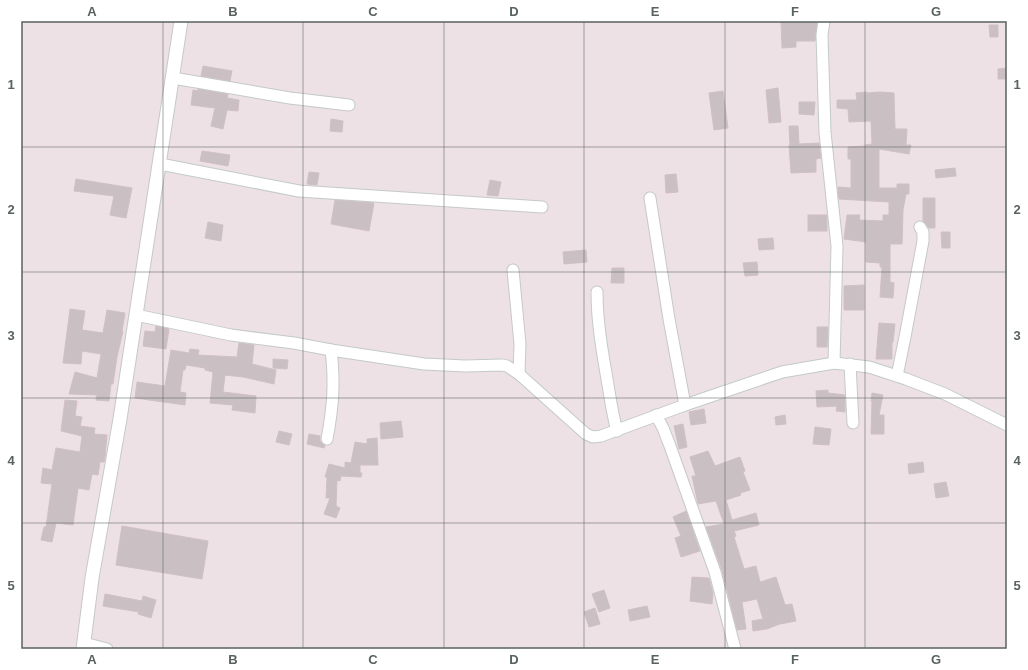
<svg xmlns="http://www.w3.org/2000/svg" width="1028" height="670" font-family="Arial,sans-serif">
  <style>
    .building { fill: #cabfc3; stroke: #d1bfc7 }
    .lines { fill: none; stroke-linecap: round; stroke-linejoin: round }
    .minor-casing { stroke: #c3cac7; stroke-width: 13 }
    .tertiary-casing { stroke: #c3cac7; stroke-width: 15 }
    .minor { stroke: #fff; stroke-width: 11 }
    .tertiary { stroke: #fff; stroke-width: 13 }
    .grid { fill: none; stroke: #59625d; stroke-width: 1; stroke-opacity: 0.55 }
    .neatline { fill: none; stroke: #59625d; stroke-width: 1.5 }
    .grid-label { font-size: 13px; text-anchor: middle; font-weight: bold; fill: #59625d }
  </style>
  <rect width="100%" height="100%" fill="#ede1e5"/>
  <g class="building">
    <path d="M781,21H817L815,41H796V47L782,48Z"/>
    <path d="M989,25H998V37H990Z"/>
    <path d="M203,66L232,71L230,81L201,76Z"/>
    <path d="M1007,68V79H998V69Z"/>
    <path d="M778,88L781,122L769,123L766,90Z"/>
    <path d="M198,89L228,94L227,98L239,100L238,111L227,110L223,129L211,126L215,108L191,105L193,90L198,91Z"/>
    <path d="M723,91L728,128L714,130L709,93Z"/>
    <path d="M867,92V93L880,92L894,93L895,129H907L906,145H911L909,154L879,149V188H897V184H909V194H906L903,210L902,244H890V282L894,283L893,298L880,297L882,267H880V263L866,262V242L844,239L847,215H860L859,220L883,221V215H889V202L839,199L838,187L851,188V159H848V147L865,146V145L872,144L871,121L849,122L848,109L837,108V100H857L856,93Z"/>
    <path d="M799,102H815L814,115L799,114Z"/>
    <path d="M331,119L343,121L342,132L330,131Z"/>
    <path d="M789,126H798L799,144L819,143L821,158L816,159V172L791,173L789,145H790Z"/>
    <path d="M202,151L230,155L228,166L200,161Z"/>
    <path d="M955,168L956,176L936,178L935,170Z"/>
    <path d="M309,172L319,173L317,185L307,184Z"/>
    <path d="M676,174L678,192L666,193L665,175Z"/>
    <path d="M76,179L132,188L126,218L110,215L114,196L74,191Z"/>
    <path d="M490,180L501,182L498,196L487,195Z"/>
    <path d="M923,198H935V228H929L923,221Z"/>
    <path d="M335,200L374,203L369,231L331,224Z"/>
    <rect x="808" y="215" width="19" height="16"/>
    <path d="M208,222L223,225L221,241L205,238Z"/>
    <path d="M941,232H950V248H942Z"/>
    <path d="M773,238L774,249L759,250L758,239Z"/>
    <path d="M586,250L587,262L564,264L563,252Z"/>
    <path d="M757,262L758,275L745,276L743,263Z"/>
    <path d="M612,268H624V283H611Z"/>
    <path d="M864,285V310H844V286Z"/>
    <path d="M70,309L85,311L82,330L103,333L107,310L125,313L122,331H123L117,357L113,384H111L109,401L96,400L97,395L69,394L75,372L97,378L101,354L82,351L81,364L63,363Z"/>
    <path d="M879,323L895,324L893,342H892V359H876Z"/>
    <path d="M156,326L169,329L166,349L143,346L145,331L155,332Z"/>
    <path d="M817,327H828L827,347H817Z"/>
    <path d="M239,343L254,345L252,364L276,370L274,384L243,377L225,375L223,392L256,396L255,413L232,410L233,405L210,403L213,372L205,370V368L186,365L185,370H183L180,392L186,393L185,405L135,398L137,382L165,386L171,350L189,353L190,349L199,350L198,355L237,357Z"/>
    <path d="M273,359L288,360L287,369L273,368Z"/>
    <path d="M828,390V393L845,395V412L836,411L837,406L817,407L816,391Z"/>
    <path d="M872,393L883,395L879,415H884V434H871L872,401H871Z"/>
    <path d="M65,400L77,401L75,416L82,417L80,426L95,428L94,434L107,435L105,457L104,462H100L98,475L92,474L89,490L78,488L73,525L56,523L52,542L41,540L44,527H46L52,484L41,483L43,468L52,470L56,448L80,452L82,436L61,431Z"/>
    <path d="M704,409L706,423L691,425L689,412Z"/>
    <path d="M785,415L786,424L776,425L775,417Z"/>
    <path d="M401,421L403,437L381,439L380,423Z"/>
    <path d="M683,424L687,447L679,449L674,426Z"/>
    <path d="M815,427L831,429L829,445L813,444Z"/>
    <path d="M279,431L292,434L289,445L276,442Z"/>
    <path d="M309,434L320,436V441L325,445L324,448L307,444Z"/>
    <path d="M377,438L378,465H360V473H362L361,477L341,476L340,481L337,480L336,506L340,508L336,518L324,514L330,498H326L327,477H325L329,464L345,468V462L351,463L355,442L367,444V439Z"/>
    <path d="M708,451L715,466L740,457L745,471L743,472L750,490L740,493L741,495L726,500L732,520L756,513L759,525L734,531L736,536L734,537L744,569L756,566L760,582L776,577L785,605L792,604L796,621L780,624L767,629L753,631L752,621L763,619L757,599L742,602L746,629L737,630L722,570L706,527L724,524L716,501L698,504L692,476H696L690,457Z"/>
    <path d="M923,462L924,472L909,474L908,464Z"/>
    <path d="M946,482L949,496L936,498L934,484Z"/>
    <path d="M686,511L700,551L681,557L675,538L681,536L673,517Z"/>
    <path d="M122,526L208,541L202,579L116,565Z"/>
    <path d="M692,577L709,578L713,593L712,604L690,601Z"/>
    <path d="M604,590L610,608L599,612L592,594Z"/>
    <path d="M105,594L142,601L143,596L156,600L151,618L138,614L139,612L103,606Z"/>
    <path d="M647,606L650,617L630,621L628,610Z"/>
    <path d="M595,608L600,624L589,627L584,612Z"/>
  </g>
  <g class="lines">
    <defs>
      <g id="minor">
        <path d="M824,21L822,35L825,132L837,246L834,363"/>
        <path d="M173,78L290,98L349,105"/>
        <path d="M160,164L299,191L542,207"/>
        <path d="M650,198L669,319L685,405"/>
        <path d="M513,270L520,344L519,374"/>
        <path d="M597,292C597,322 602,350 607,379C610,396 612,413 617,431"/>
        <path d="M136,315L231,335L294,343L331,350L424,364L465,366L502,365L507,366L519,374L586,434L593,437L601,436L685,405L782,372L834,363L869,367L906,379L945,394L1007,425"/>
        <path d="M850,364L853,423"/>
        <path d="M897,376L905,337L923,241V232L920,227"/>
        <path d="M656,415L663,428L670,446L715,572L735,649"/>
        <path d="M327,439C333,407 335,383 331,350"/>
        <path d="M84,643L107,649"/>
      </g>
      <path id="tertiary" d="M83,649L92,578L120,419L181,21"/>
    </defs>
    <use href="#minor" class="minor-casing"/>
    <use href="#tertiary" class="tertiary-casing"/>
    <use href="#minor" class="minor"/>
    <use href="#tertiary" class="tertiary"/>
  </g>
  <path class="grid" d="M163,21V649M303,21V649M444,21V649M584,21V649M725,21V649M865,21V649M21,147H1007M21,272H1007M21,398H1007M21,523H1007"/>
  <rect width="1028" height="670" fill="none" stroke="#ffffff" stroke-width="44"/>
  <rect x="22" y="22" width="984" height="626" class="neatline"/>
  <g class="grid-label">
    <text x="92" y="16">A</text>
    <text x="233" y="16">B</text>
    <text x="373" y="16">C</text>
    <text x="514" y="16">D</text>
    <text x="655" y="16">E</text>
    <text x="795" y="16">F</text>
    <text x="936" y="16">G</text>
    <text x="11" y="89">1</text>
    <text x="1017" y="89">1</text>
    <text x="11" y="214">2</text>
    <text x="1017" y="214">2</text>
    <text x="11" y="340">3</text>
    <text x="1017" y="340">3</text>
    <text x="11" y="465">4</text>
    <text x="1017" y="465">4</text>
    <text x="11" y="590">5</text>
    <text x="1017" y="590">5</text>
    <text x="92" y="664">A</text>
    <text x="233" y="664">B</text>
    <text x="373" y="664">C</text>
    <text x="514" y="664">D</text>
    <text x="655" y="664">E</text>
    <text x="795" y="664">F</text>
    <text x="936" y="664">G</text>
  </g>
</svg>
